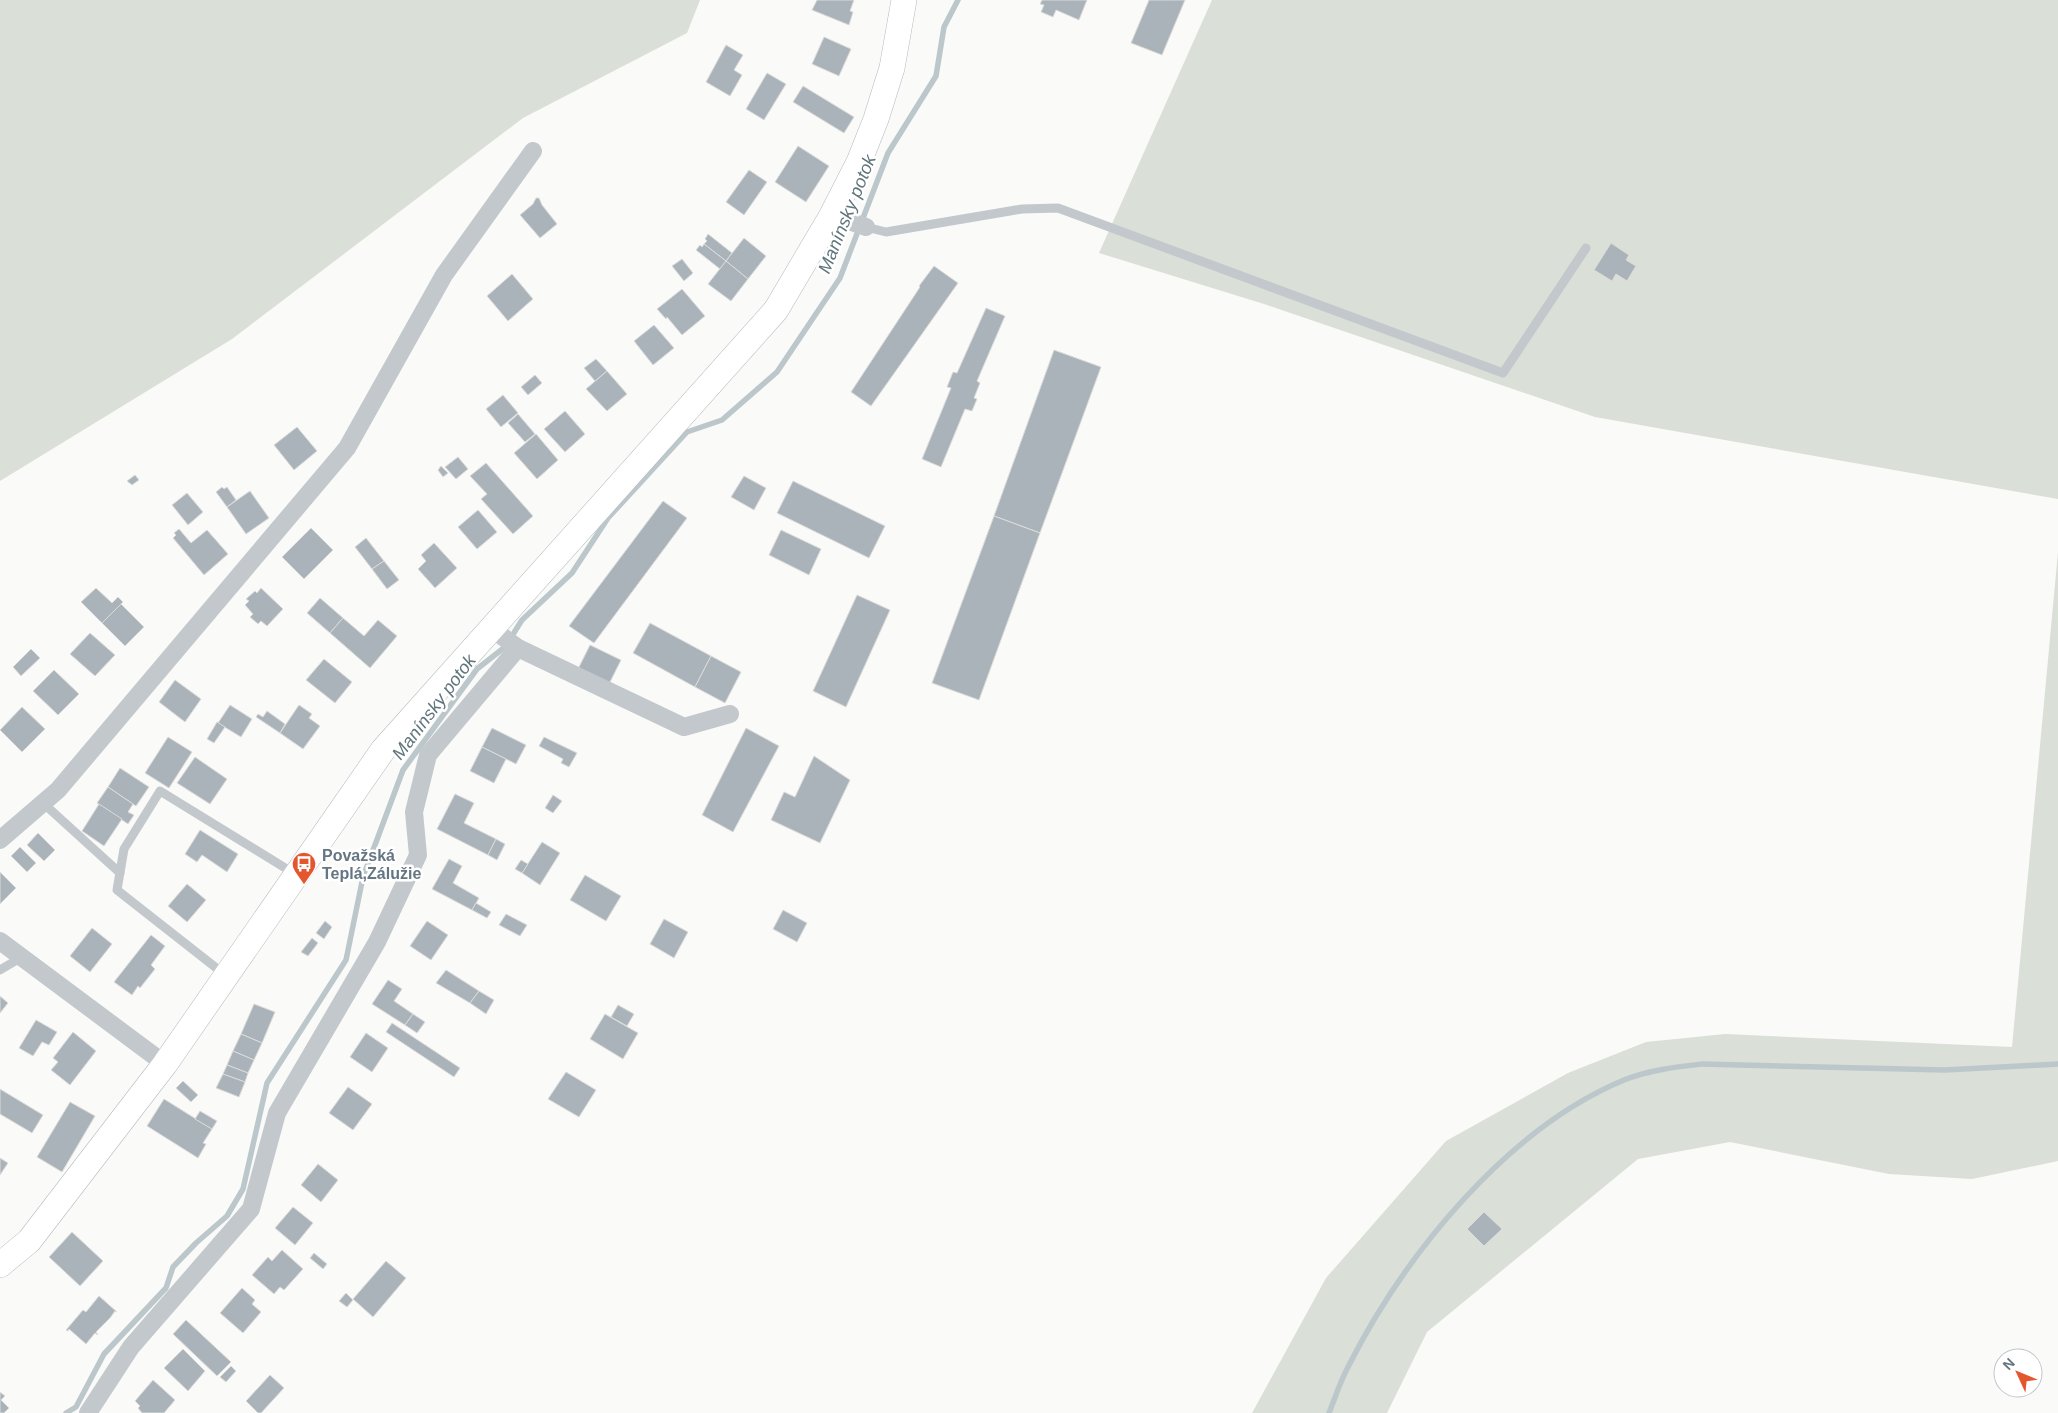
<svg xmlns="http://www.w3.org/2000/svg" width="2058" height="1413" font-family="Helvetica,sans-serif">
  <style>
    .green { fill: #dadfd7 }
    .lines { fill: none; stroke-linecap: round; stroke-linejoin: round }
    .stream { stroke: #bbc7cb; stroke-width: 5.5 }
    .building { fill: #aab3b9; stroke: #dcdcda }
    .secondary-casing { stroke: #b3babf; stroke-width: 26 }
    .lane { stroke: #c3c8cc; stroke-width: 9 }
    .street { stroke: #c3c8cc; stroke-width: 18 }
    .secondary { stroke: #fff; stroke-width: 25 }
    .labels { text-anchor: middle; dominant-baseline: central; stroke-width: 5; stroke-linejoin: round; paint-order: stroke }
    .poi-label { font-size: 16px; font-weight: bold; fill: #657683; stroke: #fff; text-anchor: start }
    .water-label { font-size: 18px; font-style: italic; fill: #60757c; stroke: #fff }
  </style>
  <rect width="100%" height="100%" fill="#fafaf8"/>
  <g class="green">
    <path d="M0,0H700L687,33L523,118L232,339L0,481Z"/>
    <path d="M1212,0H2058V499L1595,417L1264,304L1099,253Z"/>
    <path d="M2058,552V1161L1972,1179L1889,1174L1730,1142L1638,1159L1427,1332L1387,1413H1252L1326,1278L1446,1141L1568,1073L1646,1042L1725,1034L2012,1047Z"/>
  </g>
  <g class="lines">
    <g class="stream">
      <path d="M66,1413L76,1407L104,1354L166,1288L173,1267L196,1243L227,1216L243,1189L267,1083L346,960L363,877L403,770L477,669L505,647L522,620L572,573L608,518L687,432L722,420L777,372L840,278L888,153L936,76L944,27L958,0"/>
      <path d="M1329,1413C1335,1398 1340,1382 1348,1367C1404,1256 1506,1129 1624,1080C1649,1070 1676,1067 1702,1064L1945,1070L2058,1064"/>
    </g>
  </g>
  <g class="building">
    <path d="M817,0H854L850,11L853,12L849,25L812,10Z"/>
    <path d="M1042,0H1087L1079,20L1056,10L1053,17L1041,12L1044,5L1040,4Z"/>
    <path d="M1149,0H1185L1162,55L1131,43Z"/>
    <path d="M824,37L851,49L839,76L812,64Z"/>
    <path d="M726,45L743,55L734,70L742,75L730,96L706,82Z"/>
    <path d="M767,73L786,84L764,120L746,109Z"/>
    <path d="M803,86L854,117L844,133L793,102Z"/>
    <path d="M798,146L829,166L806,202L775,182Z"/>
    <path d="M749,170L767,182L744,215L726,202Z"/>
    <path d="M536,198H539L542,205L557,224L540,238L520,215L533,204Z"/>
    <path d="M708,234L732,253L726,261L704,244L707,241L705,239Z"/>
    <path d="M744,238L766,256L748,279L726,261Z"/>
    <path d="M1611,243L1629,255L1626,260L1636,266L1627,281L1616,274L1612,281L1594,270Z"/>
    <path d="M704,244L726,261L720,269L696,250L700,245L702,247Z"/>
    <path d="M682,259L693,273L684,281L672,266Z"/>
    <path d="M726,261L748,279L731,301L708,284Z"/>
    <path d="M934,266L958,283L871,406L851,392L920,287L919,286Z"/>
    <path d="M512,274L533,299L508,321L487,296Z"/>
    <path d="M682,289L705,316L682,335L667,317L666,319L657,309Z"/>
    <path d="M986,308L1005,316L977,381L980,383L974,398L977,399L972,411L965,409L941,467L922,459L951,388L947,387L953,372L957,373Z"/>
    <path d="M654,325L674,348L653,365L634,341Z"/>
    <path d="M1054,350L1101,367L1040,533L994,516Z"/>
    <path d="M596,359L607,371L595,381L584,368Z"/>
    <path d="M607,371L627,394L607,411L586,389Z"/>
    <path d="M535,375L542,383L528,395L521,387Z"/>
    <path d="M503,395L518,413L501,427L486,409Z"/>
    <path d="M565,411L585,434L565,452L544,429Z"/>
    <path d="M518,414L535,434L525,442L508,423Z"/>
    <path d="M297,427L317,451L294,470L274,445Z"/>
    <path d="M536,434L558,460L537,479L514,453Z"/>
    <path d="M458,457L468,469L456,479L445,467Z"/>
    <path d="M486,463L533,516L513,534L481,499L487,494L470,476Z"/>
    <path d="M441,466L448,473L443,477L438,470Z"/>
    <path d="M135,475L139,480L132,485L127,481Z"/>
    <path d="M744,476L766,488L754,510L731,497Z"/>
    <path d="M793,481L885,526L869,558L777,513Z"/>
    <path d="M222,487L224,489L227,487L236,500L227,507L216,492Z"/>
    <path d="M250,491L269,518L246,534L227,507Z"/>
    <path d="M187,493L203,512L188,525L172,505Z"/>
    <path d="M663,501L687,518L594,643L569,626Z"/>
    <path d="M478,510L497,532L477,549L458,527Z"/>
    <path d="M994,516L1040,533L979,700L932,683Z"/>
    <path d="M311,528L333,550L304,579L282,557Z"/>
    <path d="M179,529L191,543L207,530L228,554L204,575L173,538L176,535L174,533Z"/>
    <path d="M781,530L821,549L809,575L769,555Z"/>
    <path d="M366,538L384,561L372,569L355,547Z"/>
    <path d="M434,543L457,568L435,588L418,569L426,561L421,555Z"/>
    <path d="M384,561L399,580L387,589L372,569Z"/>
    <path d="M96,588L112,603L118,597L123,602L102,623L81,602Z"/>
    <path d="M261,588L283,609L267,626L261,621L258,624L250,617L253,614L245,605L249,601L246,599L255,591L257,593Z"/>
    <path d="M857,595L890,610L846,707L813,691Z"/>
    <path d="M320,598L343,618L330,633L307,613Z"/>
    <path d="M121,604L144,627L125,646L102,623Z"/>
    <path d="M343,618L364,636L378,620L397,636L370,668L330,633Z"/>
    <path d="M650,623L711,656L695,687L633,653Z"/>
    <path d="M90,633L115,655L95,676L70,654Z"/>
    <path d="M590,645L621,660L608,686L577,671Z"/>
    <path d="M31,649L40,658L21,676L13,667Z"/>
    <path d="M711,656L741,672L725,703L695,687Z"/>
    <path d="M324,659L352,682L335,703L306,680Z"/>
    <path d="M54,670L79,694L58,715L33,691Z"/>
    <path d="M175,680L201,699L185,722L159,702Z"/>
    <path d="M230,705L252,719L241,737L218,723Z"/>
    <path d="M299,705L312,714L309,718L320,726L303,749L280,733Z"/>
    <path d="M22,707L45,729L22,752L0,730Z"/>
    <path d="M267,711L285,724L280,733L256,717L258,714L263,717Z"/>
    <path d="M217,722L225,727L214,743L207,739Z"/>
    <path d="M492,728L526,745L516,764L482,747Z"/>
    <path d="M746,728L779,746L733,832L702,815Z"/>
    <path d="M168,737L192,752L169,788L145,773Z"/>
    <path d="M544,737L577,753L569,767L561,763L563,759L539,746Z"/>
    <path d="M482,747L506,759L494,783L470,771Z"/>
    <path d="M814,756L850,780L820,843L771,820L784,792L795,797Z"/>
    <path d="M195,757L227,779L210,804L177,783Z"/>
    <path d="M120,768L149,787L136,806L108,787Z"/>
    <path d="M108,787L133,804L128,812L134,815L128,824L97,803Z"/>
    <path d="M455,794L474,803L464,823L496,839L488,855L437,829Z"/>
    <path d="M553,795L562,801L553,813L545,808Z"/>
    <path d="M99,804L122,819L104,846L82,831Z"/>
    <path d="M200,830L238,854L227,872L202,855L197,862L185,854Z"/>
    <path d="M38,833L55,850L44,861L27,845Z"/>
    <path d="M496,839L505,844L497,860L488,855Z"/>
    <path d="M542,842L560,853L540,885L522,873Z"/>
    <path d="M20,847L36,863L27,872L11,856Z"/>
    <path d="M449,859L462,866L453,883L479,898L472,910L432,889Z"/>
    <path d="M521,860L528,864L522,873L515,869Z"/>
    <path d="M0,872L16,888L0,904Z"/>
    <path d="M585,875L621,896L606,921L570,900Z"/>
    <path d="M187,884L206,900L187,922L168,906Z"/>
    <path d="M476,903L491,912L487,918L472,910Z"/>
    <path d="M783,910L807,923L797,942L773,929Z"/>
    <path d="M506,914L527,925L520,936L499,925Z"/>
    <path d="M664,919L688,932L674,958L650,944Z"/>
    <path d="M325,921L332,927L324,939L316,933Z"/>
    <path d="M427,921L448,935L431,960L410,946Z"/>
    <path d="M92,928L112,944L90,972L70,956Z"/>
    <path d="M151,935L165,946L151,965L155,969L140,988L138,986L132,995L114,982Z"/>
    <path d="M312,938L318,943L308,956L301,952Z"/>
    <path d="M446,970L479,991L470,1003L436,983Z"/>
    <path d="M388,980L402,989L394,1001L413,1014L405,1025L372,1004Z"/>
    <path d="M479,991L494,1000L486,1014L470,1003Z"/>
    <path d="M0,996L8,1003L0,1013Z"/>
    <path d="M254,1004L275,1012L262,1043L241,1034Z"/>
    <path d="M618,1005L634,1014L627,1026L611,1017Z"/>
    <path d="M413,1014L425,1022L417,1033L405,1025Z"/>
    <path d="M605,1014L638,1033L623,1059L590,1039Z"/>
    <path d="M36,1020L57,1032L49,1045L42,1042L33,1056L19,1048Z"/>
    <path d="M392,1023L460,1068L454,1077L386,1032Z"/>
    <path d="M73,1032L96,1051L70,1085L51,1070L58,1062L53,1058Z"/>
    <path d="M366,1033L388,1048L372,1072L350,1057Z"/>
    <path d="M241,1034L262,1043L254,1060L233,1051Z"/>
    <path d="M233,1051L254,1060L248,1073L227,1065Z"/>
    <path d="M227,1065L248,1073L245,1082L223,1074Z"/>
    <path d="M566,1072L596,1090L579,1117L548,1099Z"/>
    <path d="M223,1074L245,1082L239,1097L216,1088Z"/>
    <path d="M183,1081L198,1095L191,1102L176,1088Z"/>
    <path d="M348,1087L372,1104L353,1130L329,1113Z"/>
    <path d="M0,1089L43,1115L32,1133L0,1114Z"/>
    <path d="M164,1099L212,1129L203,1143L206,1144L198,1158L147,1126Z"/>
    <path d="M70,1102L95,1116L62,1172L37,1157Z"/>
    <path d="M200,1111L217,1121L212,1129L195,1119Z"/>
    <path d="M0,1158L8,1163L0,1175Z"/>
    <path d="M318,1164L338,1180L321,1202L301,1185Z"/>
    <path d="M293,1207L313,1223L295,1245L275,1228Z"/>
    <path d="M1484,1212L1502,1229L1484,1246L1467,1229Z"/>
    <path d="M72,1232L103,1261L80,1286L49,1257Z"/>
    <path d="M282,1250L303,1269L284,1290L280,1287L274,1294L252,1275L268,1257L272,1261Z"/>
    <path d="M314,1253L327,1264L323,1269L310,1258Z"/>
    <path d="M386,1261L406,1278L373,1317L353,1299Z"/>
    <path d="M242,1288L255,1300L252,1304L261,1312L243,1333L220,1313Z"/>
    <path d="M346,1293L353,1300L347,1307L339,1301Z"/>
    <path d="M99,1296L117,1312L115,1311L110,1318L96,1332L98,1335L95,1333L86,1344L69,1329L68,1331L66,1330L83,1310L86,1312Z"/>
    <path d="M186,1320L231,1362L217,1376L173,1334Z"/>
    <path d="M183,1349L205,1371L188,1391L164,1368Z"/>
    <path d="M231,1366L236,1371L226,1382L220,1377Z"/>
    <path d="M270,1375L284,1388L261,1413H258L246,1401Z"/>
    <path d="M153,1380L175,1400L164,1413H142L138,1408L140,1406L135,1401Z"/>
    <path d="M0,1392L5,1396L1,1400L9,1408L4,1413H0Z"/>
  </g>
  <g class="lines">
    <defs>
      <path id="secondary" d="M0,1265L29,1241L165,1064L383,750L776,310L832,215L859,162L876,119L892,68L904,0"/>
    </defs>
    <use href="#secondary" class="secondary-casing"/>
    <g class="lane">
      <path d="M866,227L886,232L1022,209L1058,208L1503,373L1586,248"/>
      <path d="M43,803L120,873"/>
      <path d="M0,970L22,957"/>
      <path d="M224,974L117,890L124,849L160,791L295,874"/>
    </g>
    <g class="street">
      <path d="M832,215L866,227"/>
      <path d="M491,628L518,648L684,727L730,714"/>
      <path d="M0,840L58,790L347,448L444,275L533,151"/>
      <path d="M0,941L165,1064"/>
      <path d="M88,1413L131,1347L251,1209L277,1113L377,942L418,855L414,812L428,755L518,648"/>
    </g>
    <use href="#secondary" class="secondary"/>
  </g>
  <defs>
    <symbol id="bus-pin" viewBox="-11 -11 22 30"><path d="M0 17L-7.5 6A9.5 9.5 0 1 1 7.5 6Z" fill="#e4572e" stroke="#fff"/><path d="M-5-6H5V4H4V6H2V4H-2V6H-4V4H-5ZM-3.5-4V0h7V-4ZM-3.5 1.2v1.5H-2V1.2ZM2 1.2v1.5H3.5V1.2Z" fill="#fff"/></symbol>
  </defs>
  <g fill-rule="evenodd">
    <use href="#bus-pin" x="290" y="850" width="28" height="38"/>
  </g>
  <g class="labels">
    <g class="poi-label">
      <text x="322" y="855">Považská<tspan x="322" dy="18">Teplá,Zálužie</tspan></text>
    </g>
    <g class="water-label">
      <text transform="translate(847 214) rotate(-68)">Manínsky potok</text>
      <text transform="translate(434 707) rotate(-53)">Manínsky potok</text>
    </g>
  </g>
  <g transform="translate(2018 1373) rotate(314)"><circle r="24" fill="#ffffff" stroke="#c1c8cd"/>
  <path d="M0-4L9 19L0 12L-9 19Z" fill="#e4572e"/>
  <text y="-8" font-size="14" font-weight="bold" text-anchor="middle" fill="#657683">N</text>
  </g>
</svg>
